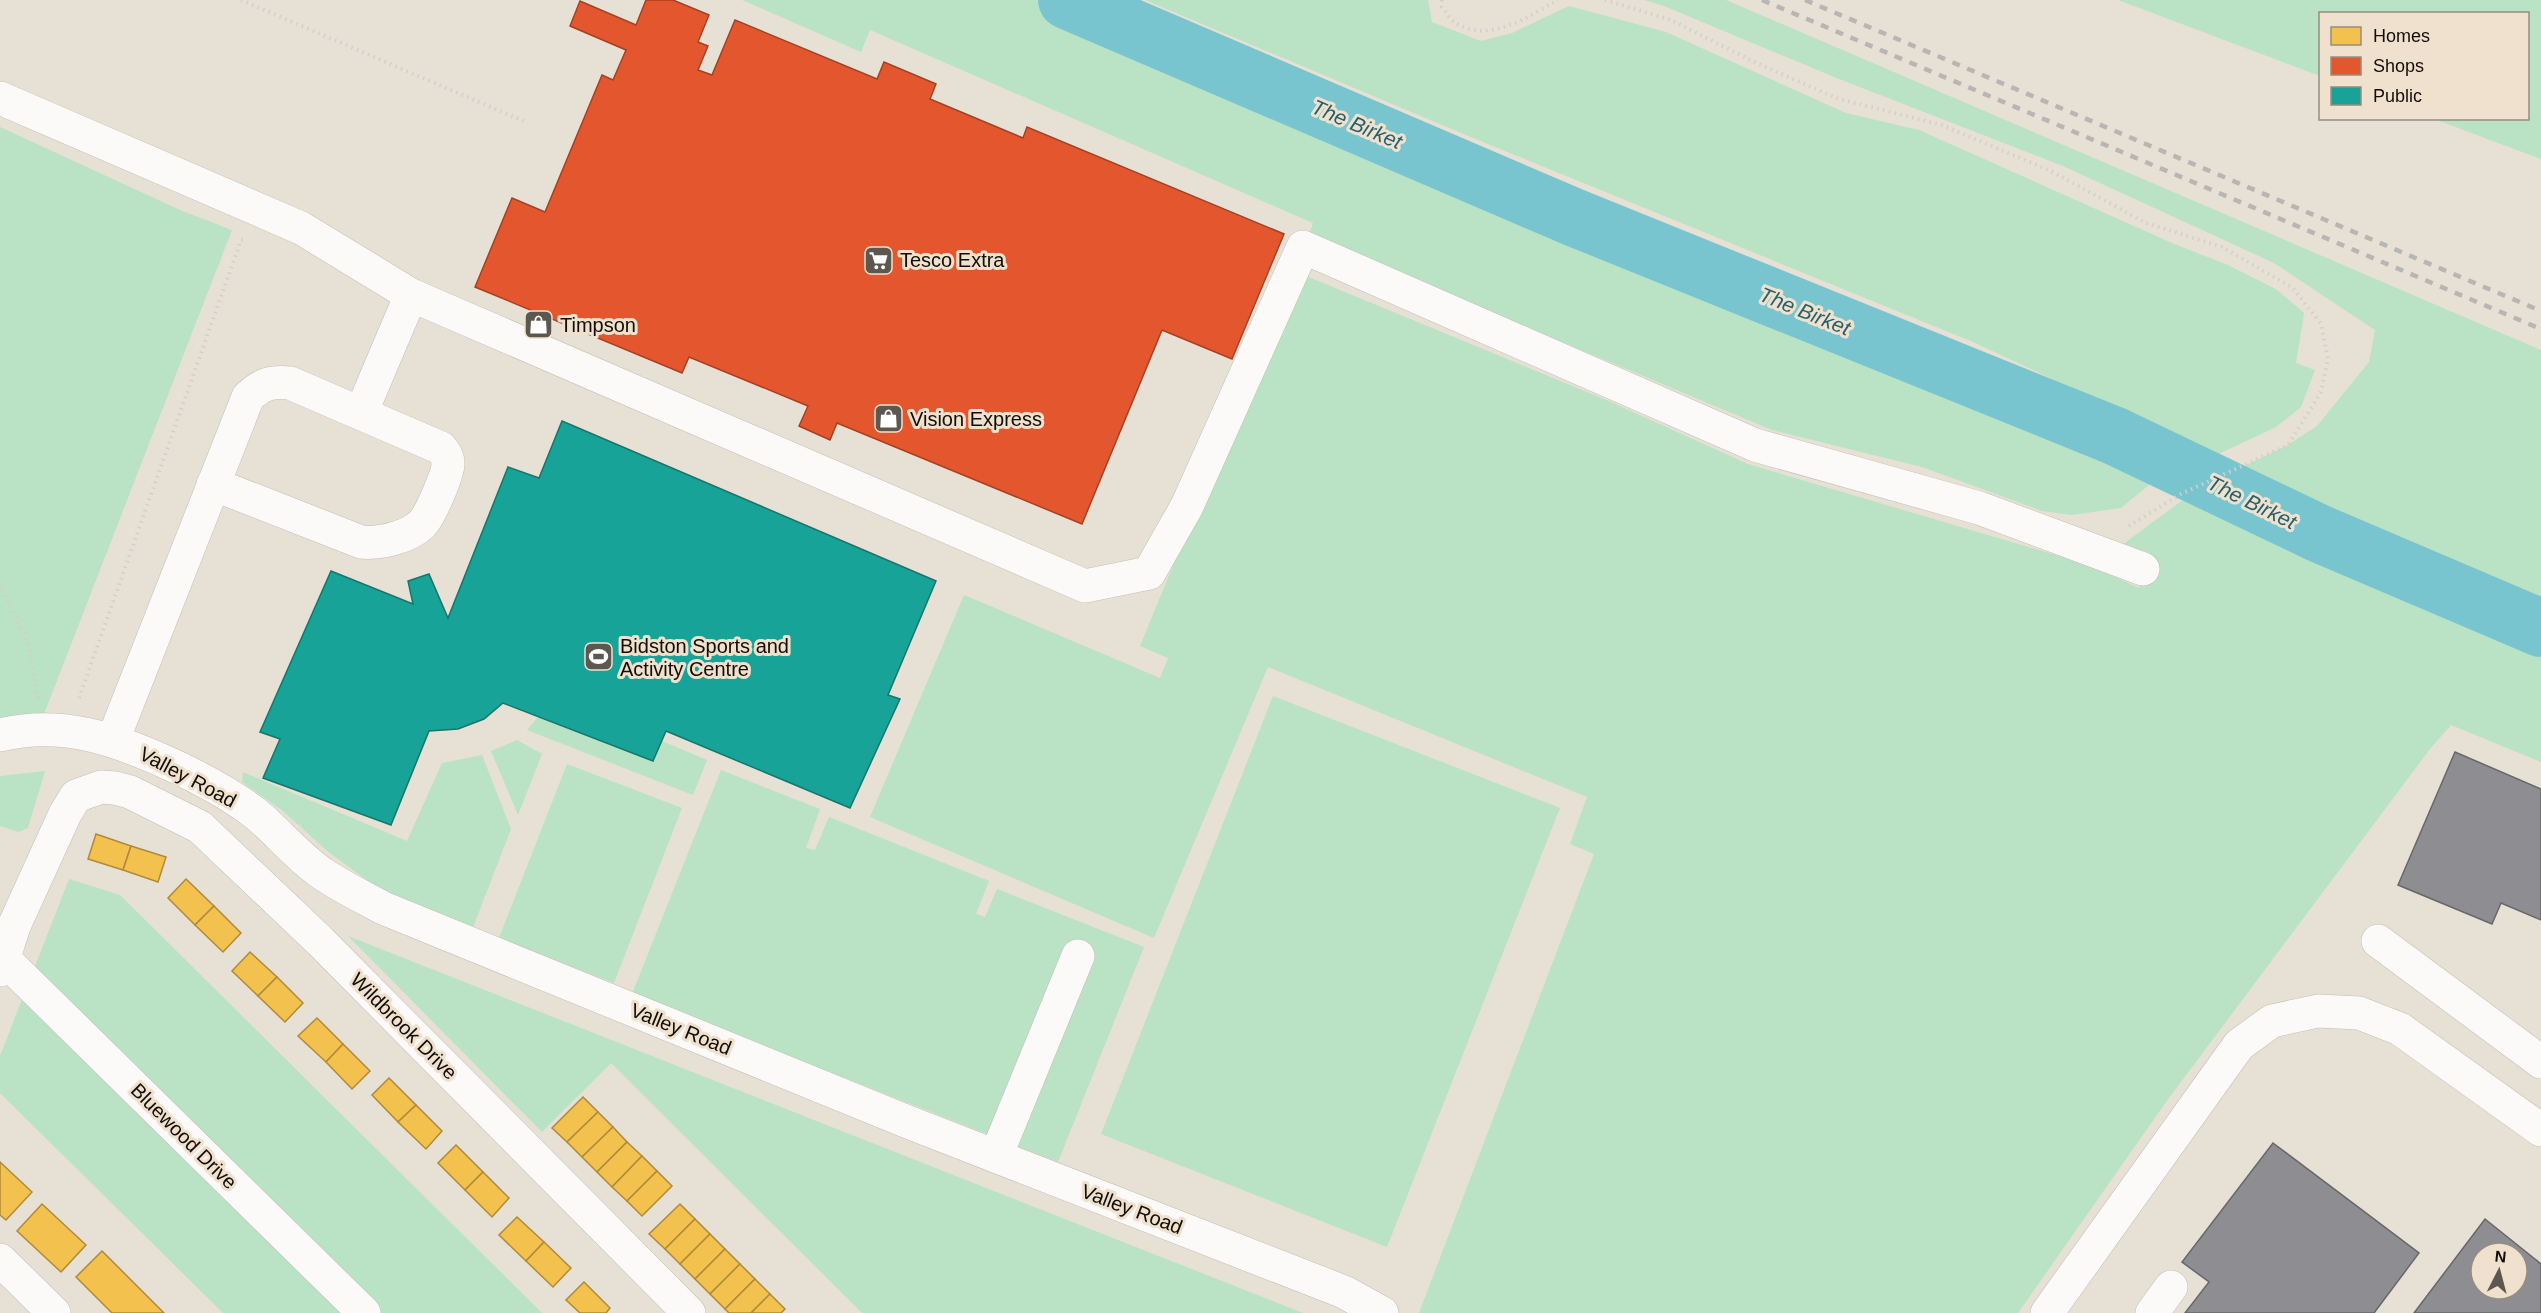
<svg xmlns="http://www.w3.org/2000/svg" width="2541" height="1313" font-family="Helvetica,sans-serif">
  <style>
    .green { fill: #bae2c4 }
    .homes { fill: #f2c14e; stroke: #af8b39; stroke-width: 1.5 }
    .shops { fill: #e4572e; stroke: #a54122; stroke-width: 1.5 }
    .public { fill: #17a398; stroke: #16766c; stroke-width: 1.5 }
    .industry { fill: #8d8d92; stroke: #686768; stroke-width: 1.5; fill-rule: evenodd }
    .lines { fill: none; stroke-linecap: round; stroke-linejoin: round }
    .river { stroke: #79c5cf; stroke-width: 58 }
    .minor-casing { stroke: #c4beb5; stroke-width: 34 }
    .path { stroke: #d2cfcc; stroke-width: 4; stroke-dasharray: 1.5 4.5; stroke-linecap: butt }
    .minor { stroke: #fbfaf9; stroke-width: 33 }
    .rail { stroke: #b8b6b4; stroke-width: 4.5; stroke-dasharray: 8 8; stroke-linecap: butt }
    .labels { text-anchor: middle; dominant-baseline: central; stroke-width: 6; stroke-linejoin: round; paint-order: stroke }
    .poi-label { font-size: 20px; fill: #120e07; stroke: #efe1cd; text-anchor: start }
    .street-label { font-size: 20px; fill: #120e07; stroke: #efe1cd }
    .water-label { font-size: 21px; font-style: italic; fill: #25616d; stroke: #efe1cd }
  </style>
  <rect width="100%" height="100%" fill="#e7e0d5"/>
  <g class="green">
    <path d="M742,0H1044L1401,154L2166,471L2121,508L2072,515L2042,511L1922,467L1772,430L1309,236L1313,223L870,30L861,52Z"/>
    <path d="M1145,0H1428L1432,22L1481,41L1512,33L1569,6L1666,32L1846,113L1919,130L2172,243L2228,265L2276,289L2304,313L2296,363L2315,370L2301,407L2276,427L2208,459L2184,441L1973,342L1461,133Z"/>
    <path d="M1644,0H1726L2541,350V607L2228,474L2288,445L2317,426L2369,362L2375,330L2274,263L2063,166L1839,79L1664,6Z"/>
    <path d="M2118,0H2541V159L2434,119L2528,118V14H2320V76Z"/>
    <path d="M0,127L180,210L232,230L44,714L0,719Z"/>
    <path d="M1294,271L1611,402L1748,464L2089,565L2139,588L2148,552L2122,545L2206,483L2232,498L2286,538L2541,647V762L2451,725L2430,749L2166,1102L2018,1313H1419L1594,854L1570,844L1587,797L1268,667L1154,938L870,817L964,595L1160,678L1168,658L1140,646Z"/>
    <path d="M1273,696L1560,808L1387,1247L1101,1134Z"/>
    <path d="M538,717L653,761L662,741L707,760L693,795L527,730Z"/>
    <path d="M517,740L542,754L518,815L491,751Z"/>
    <path d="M482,755L511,829L472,930L376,887L326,850L283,811L242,782L243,772L407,841L442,763Z"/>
    <path d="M567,764L682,808L614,983L499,938Z"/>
    <path d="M721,770L820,809L806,848L815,850L829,817L989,881L976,914L985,917L997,889L1144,947L1058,1162L632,994Z"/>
    <path d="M45,771L28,828L18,832L0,826V776Z"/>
    <path d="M69,879L120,895L542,1313H223L0,1093V1056Z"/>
    <path d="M348,936L1303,1313H862L611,1063L542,1132Z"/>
  </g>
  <g class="homes">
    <path d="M96,834L131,846L123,870L88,859Z"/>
    <path d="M131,846L166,857L158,882L123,870Z"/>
    <path d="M186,879L214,906L195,925L168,898Z"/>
    <path d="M214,906L241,933L223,952L195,925Z"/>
    <path d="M250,952L277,977L258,996L232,971Z"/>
    <path d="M277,977L303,1003L285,1022L258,996Z"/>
    <path d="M317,1018L343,1044L326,1062L298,1036Z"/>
    <path d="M343,1044L370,1071L352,1089L326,1062Z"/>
    <path d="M389,1078L416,1105L398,1122L372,1095Z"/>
    <path d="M583,1097L598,1112L567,1142L552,1128Z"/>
    <path d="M416,1105L442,1131L426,1149L398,1122Z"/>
    <path d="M598,1112L613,1127L582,1157L567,1142Z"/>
    <path d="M613,1127L627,1142L597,1172L582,1157Z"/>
    <path d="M627,1142L642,1156L612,1187L597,1172Z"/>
    <path d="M456,1145L483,1172L465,1190L438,1163Z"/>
    <path d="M642,1156L657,1171L627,1201L612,1187Z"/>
    <path d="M0,1162L32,1192L6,1220L0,1215Z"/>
    <path d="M657,1171L672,1186L642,1216L627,1201Z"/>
    <path d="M483,1172L509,1198L492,1217L465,1190Z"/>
    <path d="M42,1204L86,1245L61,1272L17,1231Z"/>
    <path d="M680,1204L695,1219L665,1249L649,1234Z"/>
    <path d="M517,1217L544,1242L526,1261L499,1235Z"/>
    <path d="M695,1219L710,1234L680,1264L665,1249Z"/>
    <path d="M710,1234L725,1249L695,1279L680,1264Z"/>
    <path d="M544,1242L571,1268L553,1287L526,1261Z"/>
    <path d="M725,1249L740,1264L710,1294L695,1279Z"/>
    <path d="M102,1251L164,1313H112L76,1277Z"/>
    <path d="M740,1264L755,1279L725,1309L710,1294Z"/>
    <path d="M755,1279L770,1294L751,1313H729L725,1309Z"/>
    <path d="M584,1282L610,1308L606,1313H580L566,1300Z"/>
    <path d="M770,1294L785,1309L781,1313H751Z"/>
  </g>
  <path class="shops" d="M646,0H673L709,15L698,42L708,46L698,70L712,75L735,20L877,79L884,62L936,84L930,99L1023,138L1027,127L1284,234L1232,359L1162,330L1082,524L837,423L830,440L799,426L808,406L689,357L682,373L475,287L512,198L545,212L602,75L613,80L626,50L570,26L580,1L636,25Z"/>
  <path class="public" d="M562,421L936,581L888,695L900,699L850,808L666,731L653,761L503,703L484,719L458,729L429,731L391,825L263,778L280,739L260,732L331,571L413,604L408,581L429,574L448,618L508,467L539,478Z"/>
  <g class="industry">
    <path d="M2455,752L2541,789V920L2501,903L2492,924L2398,885Z"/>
    <path d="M2273,1143L2419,1253L2374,1313H2185L2209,1282L2182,1262Z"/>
    <path d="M2485,1219L2541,1264V1313H2414ZM2481,1253H2517V1289H2481Z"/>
  </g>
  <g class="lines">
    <path class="river" d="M1067,0L1573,217L2115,436L2318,533L2541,628"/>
    <defs>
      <g id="minor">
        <path d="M0,98L301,228L411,295L1085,586L1149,573L1187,506L1303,247L1755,445L1979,508L2143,569"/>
        <path d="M361,413L411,295"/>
        <path d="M0,735C62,720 116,739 172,765C200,778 230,794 255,813C278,832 298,857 323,874C342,887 363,897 383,908L908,1122L1344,1292L1382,1313"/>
        <path d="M113,740L248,397C262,384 271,381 290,383L441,448C445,453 448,457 448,464C448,474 430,516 422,524C409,537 380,544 361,542L213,484"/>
        <path d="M2378,941L2541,1062"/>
        <path d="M4,959L364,1313"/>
        <path d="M0,970L14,926L65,814L76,796L101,787L115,788L130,792L200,827L320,941L689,1313"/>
        <path d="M996,1156L1078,956"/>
        <path d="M0,1260L54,1313"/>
        <path d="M2047,1313L2239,1045L2272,1021L2318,1011L2359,1013L2400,1029L2541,1130"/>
        <path d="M2152,1313L2171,1287"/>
      </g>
    </defs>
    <use href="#minor" class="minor-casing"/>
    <g class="path">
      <path d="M241,0L528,123"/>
      <path d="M1442,0V7C1446,12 1451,21 1457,24C1491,43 1529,16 1558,0"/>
      <path d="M1605,0L1671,20L1752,61L1839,99L1942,125L2051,171L2146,223L2222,247L2293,288L2321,324L2328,359L2321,392L2288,445L2181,494L2127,527"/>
      <path d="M0,584L28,642L38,699"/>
      <path d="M79,698L241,240H245"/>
    </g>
    <use href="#minor" class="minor"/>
    <g class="rail">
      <path d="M1762,0L2541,329"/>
      <path d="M1805,0L2541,311"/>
    </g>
  </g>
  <defs>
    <symbol id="supermarket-square" viewBox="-11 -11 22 22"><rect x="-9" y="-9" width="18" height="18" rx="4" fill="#5d584f" stroke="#efe1cd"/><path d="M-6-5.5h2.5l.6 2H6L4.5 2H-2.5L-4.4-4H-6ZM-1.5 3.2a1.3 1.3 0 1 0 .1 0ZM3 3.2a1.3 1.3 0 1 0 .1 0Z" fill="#fff"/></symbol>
    <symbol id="shop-square" viewBox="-11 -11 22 22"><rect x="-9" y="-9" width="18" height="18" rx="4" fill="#5d584f" stroke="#efe1cd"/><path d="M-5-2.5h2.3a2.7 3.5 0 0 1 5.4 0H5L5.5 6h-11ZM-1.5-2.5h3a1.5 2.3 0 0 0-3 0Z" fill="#fff"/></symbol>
    <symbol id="stadium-square" viewBox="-11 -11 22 22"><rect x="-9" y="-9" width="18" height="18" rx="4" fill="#5d584f" stroke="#efe1cd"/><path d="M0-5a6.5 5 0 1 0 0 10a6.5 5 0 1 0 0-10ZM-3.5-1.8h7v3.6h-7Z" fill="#fff"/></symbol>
  </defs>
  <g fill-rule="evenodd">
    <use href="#supermarket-square" x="862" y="244" width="33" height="33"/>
    <use href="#shop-square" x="522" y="308" width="33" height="33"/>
    <use href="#shop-square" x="872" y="402" width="33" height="33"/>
    <use href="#stadium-square" x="582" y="640" width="33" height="33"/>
  </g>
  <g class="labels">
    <g class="poi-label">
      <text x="900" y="260">Tesco Extra</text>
      <text x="560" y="325">Timpson</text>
      <text x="910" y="419">Vision Express</text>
      <text x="620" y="646">Bidston Sports and<tspan x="620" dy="23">Activity Centre</tspan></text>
    </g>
    <g class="street-label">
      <text transform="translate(188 777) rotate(28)">Valley Road</text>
      <text transform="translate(404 1026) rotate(45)">Wildbrook Drive</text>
      <text transform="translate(681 1029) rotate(22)">Valley Road</text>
      <text transform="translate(184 1136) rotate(45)">Bluewood Drive</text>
      <text transform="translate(1132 1209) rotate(21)">Valley Road</text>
    </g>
    <g class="water-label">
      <text transform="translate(1357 124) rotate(23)">The Birket</text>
      <text transform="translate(1805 311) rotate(22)">The Birket</text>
      <text transform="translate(2252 502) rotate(26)">The Birket</text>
    </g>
  </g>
  <rect x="2319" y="12" width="210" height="108" fill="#efe1cd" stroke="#978d7e" stroke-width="1.5"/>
  <rect x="2331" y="27" width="30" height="18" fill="#f2c14e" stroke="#978d7e" stroke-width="1.5"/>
  <text x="2373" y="42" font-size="18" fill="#120e07">Homes</text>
  <rect x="2331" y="57" width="30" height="18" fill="#e4572e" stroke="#978d7e" stroke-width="1.5"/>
  <text x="2373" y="72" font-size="18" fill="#120e07">Shops</text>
  <rect x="2331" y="87" width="30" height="18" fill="#17a398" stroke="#978d7e" stroke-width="1.5"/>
  <text x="2373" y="102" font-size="18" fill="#120e07">Public</text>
  <g transform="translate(2499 1271) rotate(6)"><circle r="28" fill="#efe1cd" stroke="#978d7e" stroke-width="1.5"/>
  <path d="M0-4.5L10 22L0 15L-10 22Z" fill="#5d584f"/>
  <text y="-9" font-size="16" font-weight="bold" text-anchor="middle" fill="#120e07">N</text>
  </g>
</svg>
